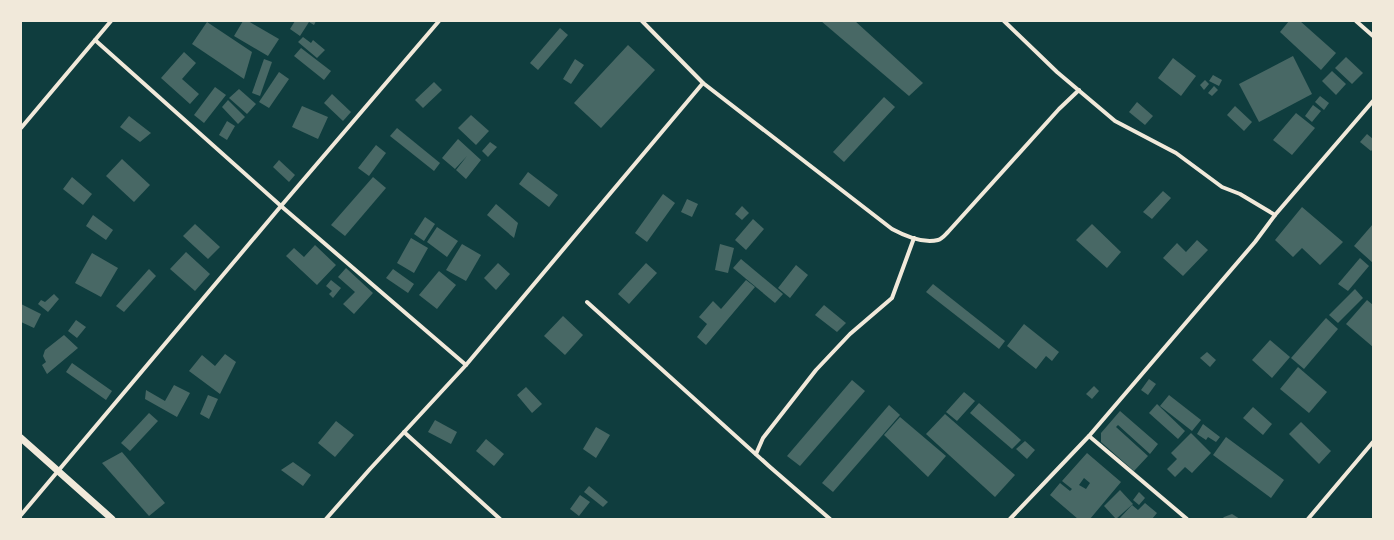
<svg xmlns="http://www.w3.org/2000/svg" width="1394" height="540" font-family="Montserrat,sans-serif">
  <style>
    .building { fill: #486865; fill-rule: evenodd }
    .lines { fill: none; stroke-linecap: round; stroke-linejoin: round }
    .minor { stroke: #f1e9da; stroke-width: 4 }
    .tertiary { stroke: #f1e9da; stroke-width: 7 }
  </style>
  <rect width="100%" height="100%" fill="#0f3d3e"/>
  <g class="building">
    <path d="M243,21H248L279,39L268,56L234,36Z"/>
    <path d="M295,21H316L314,25L309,22L300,36L290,29Z"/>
    <path d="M821,21H855L923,83L909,96Z"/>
    <path d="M1289,21H1300L1336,53L1321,70L1280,32Z"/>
    <path d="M207,22L252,52L244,79L192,44Z"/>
    <path d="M560,28L568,35L538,70L530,63Z"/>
    <path d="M303,37L311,43L313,40L325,50L317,58L298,42Z"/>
    <path d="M628,45L655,70L601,128L574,103Z"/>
    <path d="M301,48L331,71L324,80L294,56Z"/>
    <path d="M184,52L196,63L182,79L199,94L190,104L161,78Z"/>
    <path d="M1293,56L1312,94L1259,122L1239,84Z"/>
    <path d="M1346,57L1363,73L1352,84L1335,68Z"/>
    <path d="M1173,58L1196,76L1181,96L1158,78Z"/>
    <path d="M264,59L272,62L260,96L252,93Z"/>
    <path d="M575,59L584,65L571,84L563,79Z"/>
    <path d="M1332,71L1346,84L1336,95L1322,81Z"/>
    <path d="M279,72L289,79L269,108L259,102Z"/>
    <path d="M1213,75L1222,80L1219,86L1209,81Z"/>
    <path d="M1205,80L1209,84L1204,90L1200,85Z"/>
    <path d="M434,82L442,90L423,108L415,100Z"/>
    <path d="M1214,86L1218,90L1212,96L1208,93Z"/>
    <path d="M215,87L226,95L204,123L194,115Z"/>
    <path d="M239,89L256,104L247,114L229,98Z"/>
    <path d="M332,94L351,112L343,121L324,103Z"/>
    <path d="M1320,96L1329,103L1324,110L1315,102Z"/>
    <path d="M884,97L895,107L844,162L833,152Z"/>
    <path d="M228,100L245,117L238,124L222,107Z"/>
    <path d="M1137,102L1153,116L1145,125L1129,112Z"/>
    <path d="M1313,105L1321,111L1312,122L1305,116Z"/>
    <path d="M302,106L328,117L318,139L292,127Z"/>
    <path d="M1235,106L1252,122L1244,131L1227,115Z"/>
    <path d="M1296,113L1315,128L1292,155L1273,140Z"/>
    <path d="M471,115L489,131L476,145L458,128Z"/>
    <path d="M129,116L151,133L140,142L120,127Z"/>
    <path d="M227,121L235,126L227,140L219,135Z"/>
    <path d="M397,128L440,163L434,171L390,136Z"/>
    <path d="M1367,134L1373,139V149L1371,151L1360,142Z"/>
    <path d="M458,139L481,160L466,179L456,170L467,156L455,169L442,158Z"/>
    <path d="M490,142L497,147L488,157L482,151Z"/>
    <path d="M376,145L386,153L369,176L358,168Z"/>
    <path d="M122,159L150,185L134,202L106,176Z"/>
    <path d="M279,160L295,175L289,182L273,167Z"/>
    <path d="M528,172L558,195L549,207L519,184Z"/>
    <path d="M72,177L92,194L83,205L63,189Z"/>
    <path d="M373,177L386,188L345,236L331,225Z"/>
    <path d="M1163,191L1171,198L1152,219L1143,212Z"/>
    <path d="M663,194L675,203L647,242L635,233Z"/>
    <path d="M687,199L698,204L692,217L681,212Z"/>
    <path d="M496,204L518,223L514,238L487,215Z"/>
    <path d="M742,206L749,213L742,220L735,214Z"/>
    <path d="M1302,207L1343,242L1320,265L1302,248L1293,257L1275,240Z"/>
    <path d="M93,215L113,230L106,240L86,226Z"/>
    <path d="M425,217L435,224L424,241L414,234Z"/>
    <path d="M753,219L764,229L746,250L735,240Z"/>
    <path d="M195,224L220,247L208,259L183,236Z"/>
    <path d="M1092,224L1121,252L1107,268L1076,240Z"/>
    <path d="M1373,224V263L1354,246Z"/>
    <path d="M437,227L458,241L447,257L427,242Z"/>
    <path d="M411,238L428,248L414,273L397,263Z"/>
    <path d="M1197,240L1208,250L1183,276L1163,258L1177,243L1186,252Z"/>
    <path d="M462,244L481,255L466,281L446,270Z"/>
    <path d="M720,244L734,248L728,273L715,270Z"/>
    <path d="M315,245L336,265L317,285L286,256L294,248L304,257Z"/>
    <path d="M186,252L210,274L195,291L170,269Z"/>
    <path d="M92,253L118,268L101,297L75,283Z"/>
    <path d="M1360,258L1369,266L1348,291L1338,284Z"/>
    <path d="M741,259L783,294L775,303L733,268Z"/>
    <path d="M498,263L510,274L496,290L484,278Z"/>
    <path d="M646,263L657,273L629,304L618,294Z"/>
    <path d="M796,265L808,275L790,298L778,288Z"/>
    <path d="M346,268L373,293L354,314L343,304L355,292L338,277Z"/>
    <path d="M149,269L156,276L124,312L116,306Z"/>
    <path d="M393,269L414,284L408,293L386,278Z"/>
    <path d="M439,271L456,285L437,309L419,295Z"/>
    <path d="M331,280L341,288L333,298L329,294L332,291L326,286Z"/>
    <path d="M746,280L755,287L706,345L697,337L707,324L699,317L713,301L721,309Z"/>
    <path d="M933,284L1005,341L999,349L926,292Z"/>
    <path d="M1355,289L1363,298L1338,323L1329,315Z"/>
    <path d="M54,294L59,299L48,312L38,304L41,300L45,302Z"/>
    <path d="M1367,300L1373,305V347L1346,324Z"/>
    <path d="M21,304L41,314L34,328L21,322Z"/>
    <path d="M824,305L846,323L837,332L815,315Z"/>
    <path d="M563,316L583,335L565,355L544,336Z"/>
    <path d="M1326,318L1338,329L1304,369L1291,358Z"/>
    <path d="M76,320L86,327L77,338L68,331Z"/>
    <path d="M1024,324L1059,352L1052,361L1046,356L1036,369L1007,346Z"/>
    <path d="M64,335L78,348L47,374L42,365L46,362L43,356L45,350Z"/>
    <path d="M1270,340L1290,357L1272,378L1252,360Z"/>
    <path d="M1207,352L1216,360L1210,367L1200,358Z"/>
    <path d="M225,354L236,362L220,394L189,371L202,355L215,366Z"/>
    <path d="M72,363L112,391L106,400L66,372Z"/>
    <path d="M1298,367L1327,392L1309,413L1280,389Z"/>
    <path d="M1149,379L1156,384L1148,395L1141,390Z"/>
    <path d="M852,380L865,391L800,466L787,456Z"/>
    <path d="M174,385L190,393L177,417L145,399L146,390L165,401Z"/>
    <path d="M1094,386L1099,391L1092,399L1086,394Z"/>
    <path d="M526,387L542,404L532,413L517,395Z"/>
    <path d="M964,392L975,401L957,421L946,412Z"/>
    <path d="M208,395L218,399L209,419L200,414Z"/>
    <path d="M1169,395L1201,420L1192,431L1160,406Z"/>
    <path d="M979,403L1021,440L1012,449L970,413Z"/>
    <path d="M1157,404L1185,431L1178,439L1149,413Z"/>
    <path d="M889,405L900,415L833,492L822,483Z"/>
    <path d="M1253,407L1272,424L1263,435L1243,418Z"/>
    <path d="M1120,411L1158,444L1150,454L1118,425L1116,427L1148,456L1134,471L1101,442V433Z"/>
    <path d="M149,413L158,421L130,451L121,443Z"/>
    <path d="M945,414L1015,475L995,497L926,434Z"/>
    <path d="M900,417L946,456L928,477L884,435Z"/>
    <path d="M435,420L457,432L451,444L428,432Z"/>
    <path d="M336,421L354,435L335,457L318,443Z"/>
    <path d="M1301,422L1331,451L1319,464L1289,434Z"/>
    <path d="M1203,424L1220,437L1216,442L1208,437L1206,440L1197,434Z"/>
    <path d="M596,427L610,435L596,458L583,449Z"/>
    <path d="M1191,433L1211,453L1192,473L1185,467L1175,477L1167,469L1177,459L1171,453Z"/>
    <path d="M1226,437L1284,480L1271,498L1213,455Z"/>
    <path d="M486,439L504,454L494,466L476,451Z"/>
    <path d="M1025,441L1035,450L1027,459L1016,449Z"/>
    <path d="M122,452L165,503L149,516L102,463Z"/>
    <path d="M1087,453L1121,482L1090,519H1078L1050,495L1060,483L1070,491L1072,489L1062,481ZM1084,478L1090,483L1086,489L1079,485Z"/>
    <path d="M293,462L311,475L303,486L281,470Z"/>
    <path d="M589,486L608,502L603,507L584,492Z"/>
    <path d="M1120,490L1133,504L1116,519L1104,506Z"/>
    <path d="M1139,492L1145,498L1139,505L1133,500Z"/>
    <path d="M580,495L590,502L579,516L570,509Z"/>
    <path d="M1145,503L1157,513L1152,519H1119L1132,505L1138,510Z"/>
    <path d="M1232,514L1240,519H1222L1224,517Z"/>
  </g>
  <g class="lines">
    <g class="minor">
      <path d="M642,21L703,83L892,229C905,236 923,244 938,240C942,239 945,235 948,232L1059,109L1079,90"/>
      <path d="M1004,21L1057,72L1115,121L1176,153L1222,187L1240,194L1275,215"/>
      <path d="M1356,21L1373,36"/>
      <path d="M95,40L281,206L466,365"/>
      <path d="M21,128L111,21"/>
      <path d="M587,302L770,467L830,519"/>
      <path d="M404,432L500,519"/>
      <path d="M1089,436L1187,519"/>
      <path d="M756,454L763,438L816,370L850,334L892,298L914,238"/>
      <path d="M21,515L281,206L439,21"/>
      <path d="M326,519L370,469L466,365L703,83"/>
      <path d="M1010,519L1089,436L1255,242L1275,215L1373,101"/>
      <path d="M1308,519L1373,442"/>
    </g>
    <path class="tertiary" d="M21,438L112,519"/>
  </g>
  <rect width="1394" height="540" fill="none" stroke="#f1e9da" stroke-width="44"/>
</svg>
